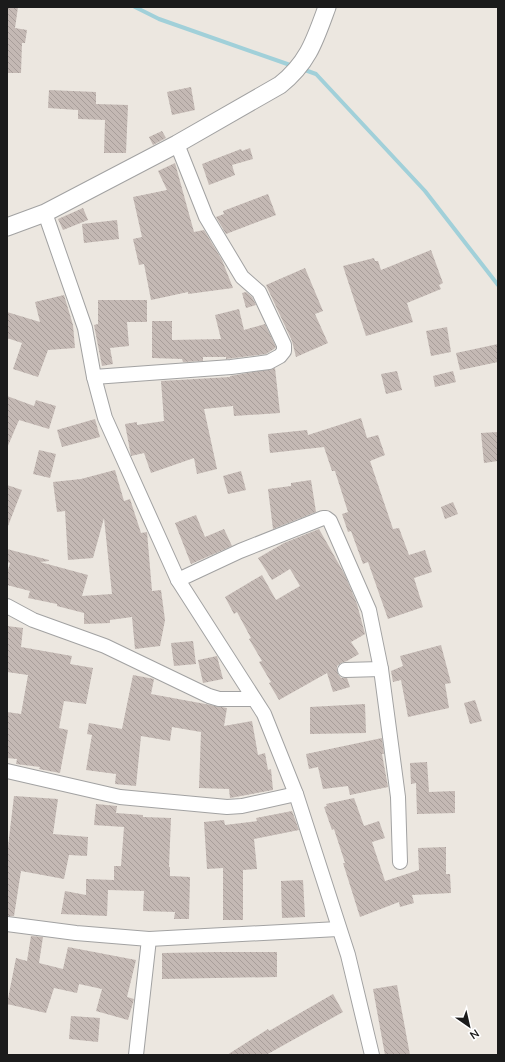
<svg xmlns="http://www.w3.org/2000/svg" width="505" height="1062" font-family="Mulish,sans-serif">
  <style>
    .lines { fill: none; stroke-linecap: round; stroke-linejoin: round }
    .stream { stroke: #a1d0d9; stroke-width: 4 }
    .building { fill: url(#building-back-hatch) }
    .minor-casing { stroke: #a2a2a2; stroke-width: 16 }
    .tertiary-casing { stroke: #a2a2a2; stroke-width: 19 }
    .minor { stroke: #fff; stroke-width: 14 }
    .tertiary { stroke: #fff; stroke-width: 17 }
  </style>
  <defs>
    <pattern id="building-back-hatch" width="6" height="6" patternUnits="userSpaceOnUse"><rect width="6" height="6" fill="#c4b9b4"/><path d="M-1 5l2 2M0 0l6 6M5-1l2 2" fill="none" stroke="#a89e9a"/></pattern>
  </defs>
  <rect width="100%" height="100%" fill="#ece7e0"/>
  <g class="lines">
    <g class="stream">
      <path d="M135,7L159,19L293,66"/>
      <path d="M302,69L316,74L425,191L498,285"/>
    </g>
  </g>
  <g class="building">
    <path d="M7,7H18L15,28L27,30L25,43H22L21,73H7Z"/>
    <path d="M191,87L195,110L172,115L167,92Z"/>
    <path d="M49,90L96,92V104L128,105L126,153H104L105,120L78,119V110L48,108Z"/>
    <path d="M162,131L166,138L153,145L149,137Z"/>
    <path d="M250,148L253,159L232,165L235,175L209,185L202,164L241,149L242,151Z"/>
    <path d="M175,163L194,232L204,230L222,260L233,288L188,294V292L151,300L144,264L139,265L133,239L142,237L133,197L167,190L158,171Z"/>
    <path d="M268,194L276,215L226,234L216,217L224,214L223,211Z"/>
    <path d="M83,208L88,220L63,230L58,219Z"/>
    <path d="M117,220L119,239L84,243L82,224Z"/>
    <path d="M431,250L443,283L439,285L441,289L407,303L413,322L366,336L343,266L374,258L375,261H378L381,270Z"/>
    <path d="M305,268L323,311L315,314L328,343L296,357L292,341L266,285Z"/>
    <path d="M246,292L252,297L256,305L246,308L242,293Z"/>
    <path d="M64,295L73,325L75,348L48,350L38,377L13,369L22,343L7,338V312L40,322L35,302Z"/>
    <path d="M98,300H147V322H127L129,346L110,348L113,364L102,366L94,325L98,324Z"/>
    <path d="M239,309L244,330L265,324L276,347L274,349L266,354L226,359V357H203V361L183,362L182,359L152,358V321H172V340L221,339L215,315Z"/>
    <path d="M447,327L451,352L431,356L426,331Z"/>
    <path d="M498,344V362L460,370L456,353Z"/>
    <path d="M275,368L280,413L234,416L233,406L204,409L217,469L197,474L194,458L151,473L144,453L131,456L125,424L137,422V425L164,421L161,381L230,377V376Z"/>
    <path d="M397,371L402,390L386,394L381,374Z"/>
    <path d="M453,371L456,382L435,387L433,376Z"/>
    <path d="M7,396L34,406L36,400L56,406L49,429L19,420L7,448Z"/>
    <path d="M361,418L367,438L378,435L385,455L370,461L393,529L399,528L409,555L425,550L432,572L414,578L423,607L388,619L368,562L363,564L351,531L348,532L342,514L348,512L335,471H332L324,447L270,453L268,434L307,430L308,435Z"/>
    <path d="M95,419L100,437L62,447L57,430Z"/>
    <path d="M498,432V461L484,463L481,433Z"/>
    <path d="M39,450L56,454L50,478L33,474Z"/>
    <path d="M115,470L124,501L130,499L141,533L147,532L152,591L161,590L165,620L160,646L135,649L132,617L110,620V623L84,624V613L57,606V604L28,598L30,591L7,585V573L10,563L7,562V549L49,560V561L40,562L88,575L82,596L112,594L104,518L93,558L68,560L65,511L57,512L53,482L81,479Z"/>
    <path d="M241,471L246,490L228,494L223,476Z"/>
    <path d="M311,480L316,512L273,529L268,489L291,486V483Z"/>
    <path d="M7,485L22,490L8,526L7,525Z"/>
    <path d="M453,502L458,514L445,519L441,507Z"/>
    <path d="M196,515L205,537L224,529L232,546L191,564L175,523Z"/>
    <path d="M319,529L345,575L357,604L365,634L351,642L359,654L347,661L341,663L337,666L338,674L341,678H347L350,687L333,692L327,673L279,700L269,683L271,682L259,662L262,661L249,639L251,638L237,612L234,614L225,597L262,575L276,600L300,586L290,569L272,580L258,558L284,543Z"/>
    <path d="M7,626L23,628L21,647L72,656L70,664L93,668L86,704L64,701L59,728L68,730L60,773L39,769L40,767L16,764L17,759L7,758V712L21,714L28,675L7,672Z"/>
    <path d="M193,641L196,664L174,666L171,643Z"/>
    <path d="M441,645L451,683L445,684L449,708L408,717L401,680L393,682L391,671L403,666L400,656Z"/>
    <path d="M217,656L223,679L203,683L198,660Z"/>
    <path d="M133,675L154,679L151,694L227,708L224,726L252,721L258,755L265,753L268,770L271,769L273,790L230,798L229,789L199,788L201,732L172,727L170,741L141,736L136,786L115,784L116,774L86,770L92,735L87,734L89,723L122,729Z"/>
    <path d="M475,700L482,721L470,724L464,703Z"/>
    <path d="M365,704L366,733L310,734V707Z"/>
    <path d="M382,738L384,754H382L388,787L350,795L348,786L323,789L318,767L309,769L306,754Z"/>
    <path d="M427,762L429,792L455,791V813L417,814L416,783L411,784L410,763Z"/>
    <path d="M14,796L58,799L53,834L88,837L87,856L69,855L64,879L21,871L14,916H7V855Z"/>
    <path d="M354,798L364,826L379,821L385,838L372,842L385,881L419,870L418,848L446,847V874H450L451,893L412,895L414,903L400,907L399,902L360,917L343,863H345L334,829L332,830L324,807L327,806L326,804Z"/>
    <path d="M96,804L117,806L116,813L143,815V817L171,818L169,867H170V876L190,877L189,919H174L175,912L143,911L144,891L108,890L107,916L61,914L65,891L86,895V879L114,880V866H121L124,827L94,825Z"/>
    <path d="M292,811L299,830L254,839L257,869L243,870V920H223V868L207,869L204,822L224,820L225,825L257,821L256,818Z"/>
    <path d="M303,880L305,917L282,918L281,881Z"/>
    <path d="M31,936L43,937L39,963L63,969L68,947L136,960L127,997L134,999L128,1020L96,1011L102,989L79,984L77,993L54,988L46,1013L7,1004L16,958L27,961Z"/>
    <path d="M218,952H277V977L162,979V953Z"/>
    <path d="M397,985L410,1055H385L373,989Z"/>
    <path d="M333,994L343,1012L266,1055H227L268,1029L269,1031Z"/>
    <path d="M71,1016L100,1018L98,1042L69,1039Z"/>
  </g>
  <g class="lines">
    <defs>
      <g id="minor">
        <path d="M45,213L85,328L94,377L105,418L178,580L264,714L296,794L348,955L372,1055"/>
        <path d="M94,377L231,367L269,362L280,356L284,351V345L259,292L242,277L206,217L177,144"/>
        <path d="M178,580L240,551L323,518H326L330,521L369,610L381,669L398,797L400,862"/>
        <path d="M7,606L33,620L105,646L209,696L219,699H254"/>
        <path d="M345,670L381,669"/>
        <path d="M7,771L120,797L227,807L242,806L296,794"/>
        <path d="M7,924L76,933L149,939L338,929"/>
        <path d="M136,1055L149,939"/>
      </g>
      <path id="tertiary" d="M7,227L45,213L177,144L280,85C308,63 315,40 327,7"/>
    </defs>
    <use href="#minor" class="minor-casing"/>
    <use href="#tertiary" class="tertiary-casing"/>
    <use href="#minor" class="minor"/>
    <use href="#tertiary" class="tertiary"/>
  </g>
  <rect width="505" height="1062" fill="none" stroke="#1b1b1b" stroke-width="16"/>
  <g transform="translate(469 1026) rotate(146)" stroke="#ffffff" stroke-width="3" paint-order="stroke">
  <path d="M0-3L7 15L0 10L-7 15Z" fill="#1b1b1b"/>
  <text y="-6" font-size="11" font-weight="bold" text-anchor="middle" fill="#1b1b1b">N</text>
  </g>
</svg>
